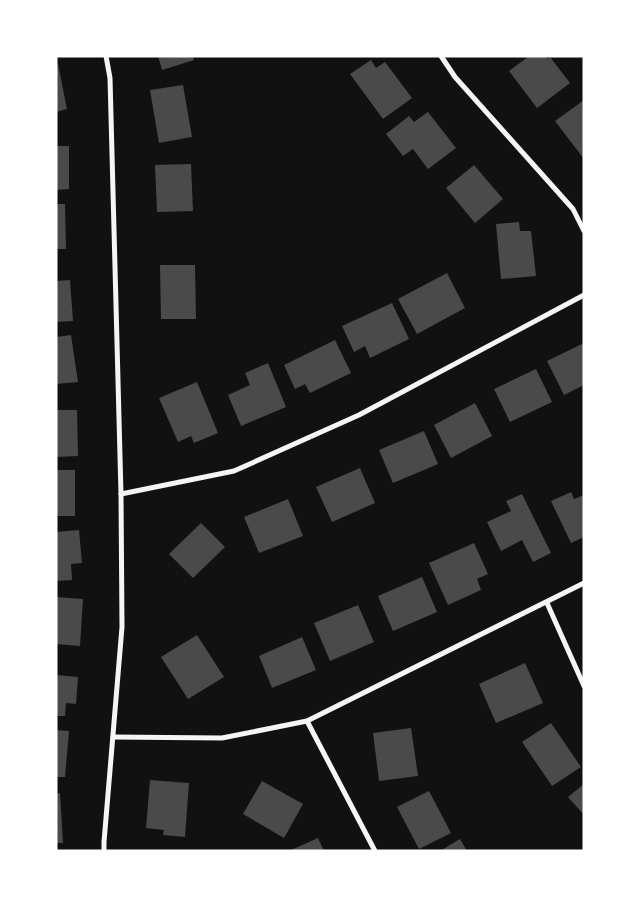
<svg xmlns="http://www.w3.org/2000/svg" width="640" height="907" font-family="Spectral,serif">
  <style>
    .building { fill: #4a4a4a }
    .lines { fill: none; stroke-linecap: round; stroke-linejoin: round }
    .minor { stroke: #f5f5f5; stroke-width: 5 }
  </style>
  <rect width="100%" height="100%" fill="#111"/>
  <g class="building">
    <path d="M158,56H193L194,60L162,70Z"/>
    <path d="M529,56H545L548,59L550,57L570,83L537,108L509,71Z"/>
    <path d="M371,60L376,68L385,62L412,98L383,119L350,74Z"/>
    <path d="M56,64H58L67,109L56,112Z"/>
    <path d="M183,85L192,137L159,143L150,90Z"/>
    <path d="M584,100V159L555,121Z"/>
    <path d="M428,112L456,148L428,169L413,149L403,156L386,134L409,116L414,122Z"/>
    <path d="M56,146H69V189L56,190Z"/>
    <path d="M191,164L193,211L157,212L155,165Z"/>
    <path d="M474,165L503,199L475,223L446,188Z"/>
    <path d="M56,204H65L66,249H56Z"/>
    <path d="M519,222L520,231H531L536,276L501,279L496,224Z"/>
    <path d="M160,265H195L196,319H161Z"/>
    <path d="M447,273L465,308L417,334L398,299Z"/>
    <path d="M70,280L73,321L56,322V281Z"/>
    <path d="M392,303L409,339L370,358L365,346L354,352L342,326Z"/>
    <path d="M71,335L78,382L56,384V337Z"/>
    <path d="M335,340L351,373L310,393L305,384L295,389L284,365Z"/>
    <path d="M584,343V385L564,395L547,361Z"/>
    <path d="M268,363L286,407L241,426L228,395L250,385L245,373Z"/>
    <path d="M536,369L552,402L510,422L494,389Z"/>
    <path d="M197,382L218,433L194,443L191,436L178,442L159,398Z"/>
    <path d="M475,403L492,436L451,458L434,425Z"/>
    <path d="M56,410H77L78,456L56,457Z"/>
    <path d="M424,431L438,464L393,483L379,450Z"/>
    <path d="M360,468L375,503L332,522L316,487Z"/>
    <rect x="56" y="470" width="19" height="46"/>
    <path d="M571,492L574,499L584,495V537L571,543L551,501Z"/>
    <path d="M522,494L551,553L533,562L522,540L501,551L487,522L511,511L506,501Z"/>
    <path d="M288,499L303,536L259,553L244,517Z"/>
    <path d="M201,523L225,547L193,578L169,554Z"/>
    <path d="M79,530L82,563L71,564L72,580L56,581V532Z"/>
    <path d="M474,543L488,574L477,579L481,590L448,605L429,563Z"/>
    <path d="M422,577L437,612L393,631L378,596Z"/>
    <path d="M56,597L83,599L80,646L56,644Z"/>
    <path d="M358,605L374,642L330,661L314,623Z"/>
    <path d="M197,635L224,677L188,699L161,657Z"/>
    <path d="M302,637L316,670L272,688L259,656Z"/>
    <path d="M525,663L543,703L496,723L479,684Z"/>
    <path d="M56,675L78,677L76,704L66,703L65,716H56Z"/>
    <path d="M551,723L581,767L552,786L522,742Z"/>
    <path d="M411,728L418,776L379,781L373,733Z"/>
    <path d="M56,730L69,731L65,777H56Z"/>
    <path d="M150,780L189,783L185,837L163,835L164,830L146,828Z"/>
    <path d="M262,781L303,804L284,838L243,814Z"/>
    <path d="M584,784V815L568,797Z"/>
    <path d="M429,791L451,833L419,849L397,807Z"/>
    <path d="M60,793L63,843H56V794Z"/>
    <path d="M318,838L324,851H289Z"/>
    <path d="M460,839L467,851H440Z"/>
  </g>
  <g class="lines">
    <g class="minor">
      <path d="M441,56L455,77L573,209L584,231"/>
      <path d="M121,494L234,471L359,415L584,295"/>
      <path d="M547,603L584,686"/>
      <path d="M307,721L375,851"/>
      <path d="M113,737L222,738L307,721L584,583"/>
      <path d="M104,851V842L122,627L121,494L110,78L106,56"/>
    </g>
  </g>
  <rect width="640" height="907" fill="none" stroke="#ffffff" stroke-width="115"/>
</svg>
